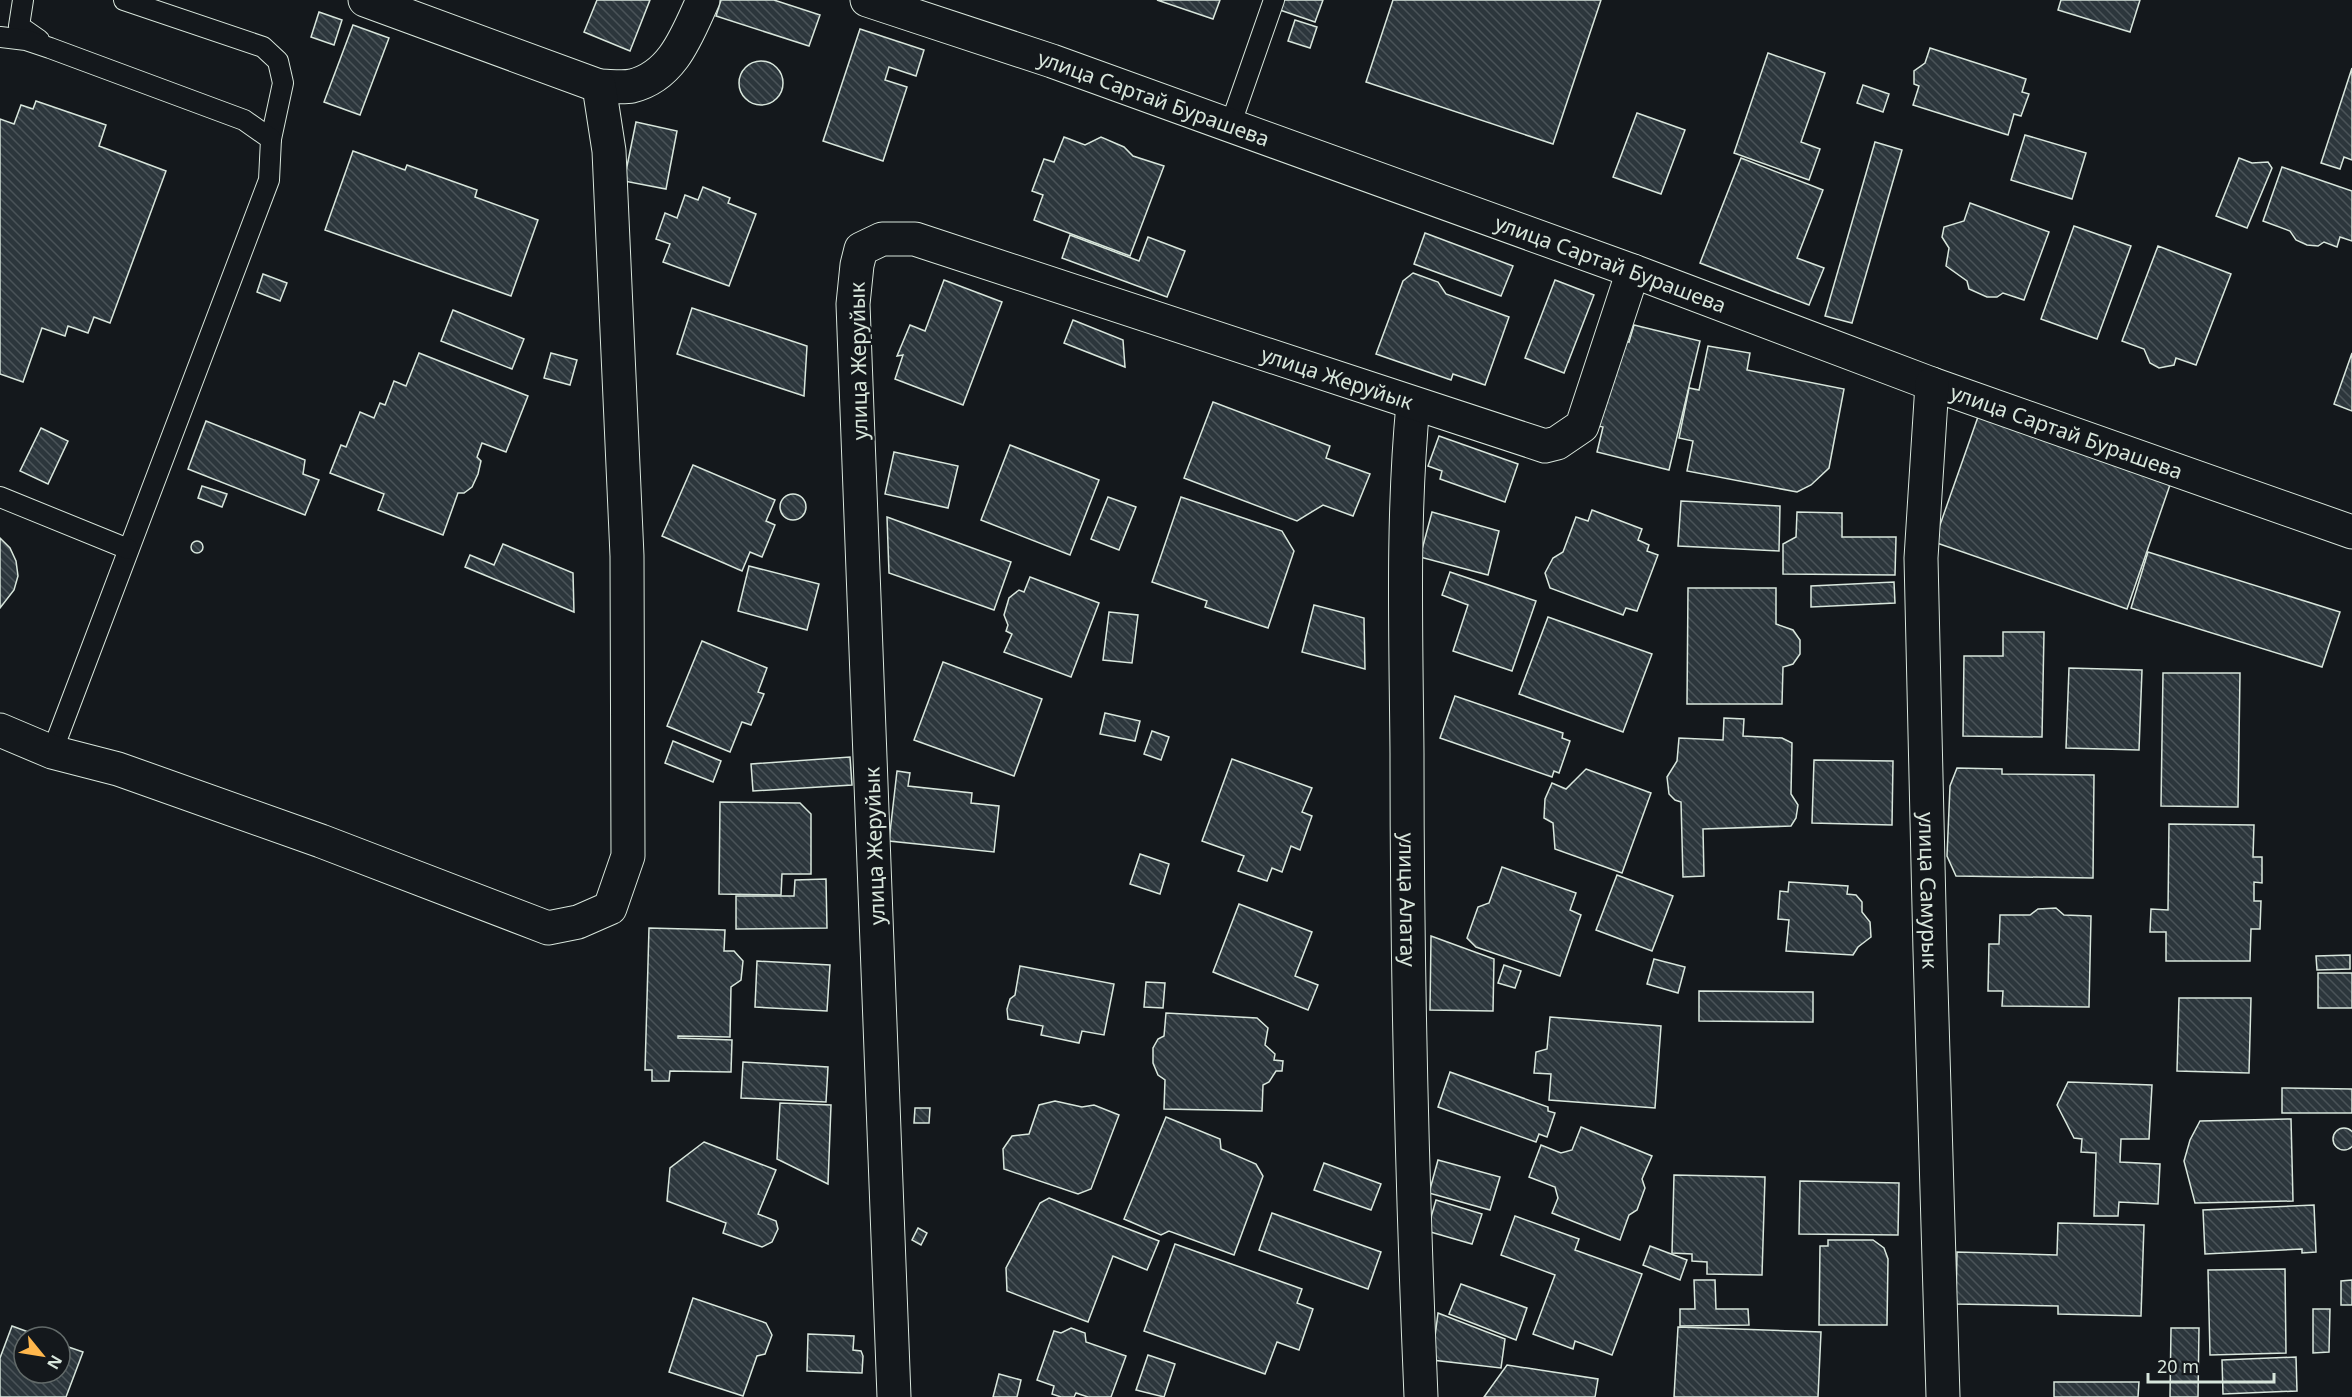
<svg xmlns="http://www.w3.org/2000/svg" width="2352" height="1397" font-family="'Noto Sans',sans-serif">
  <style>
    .building { fill: url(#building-back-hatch); stroke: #d8e6dc; stroke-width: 1.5 }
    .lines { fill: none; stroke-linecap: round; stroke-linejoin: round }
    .lane-casing { stroke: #d8e6dc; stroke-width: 22 }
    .street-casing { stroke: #d8e6dc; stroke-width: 35 }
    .lane { stroke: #14181c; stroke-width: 20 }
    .street { stroke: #14181c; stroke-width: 33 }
    .labels { text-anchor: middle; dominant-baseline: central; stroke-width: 4.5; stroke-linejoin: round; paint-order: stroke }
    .street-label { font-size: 21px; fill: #d8e6dc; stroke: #14181c }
  </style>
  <defs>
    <pattern id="building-back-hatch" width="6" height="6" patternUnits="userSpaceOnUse" patternTransform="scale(1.5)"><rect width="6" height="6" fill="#2c363c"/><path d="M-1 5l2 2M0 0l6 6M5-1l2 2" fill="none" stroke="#4a5358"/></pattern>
  </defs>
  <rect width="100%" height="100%" fill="#14181c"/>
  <g class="building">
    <path d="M597,0H650L630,51L584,32Z"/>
    <path d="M721,0H774L820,15L809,46L716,16Z"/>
    <path d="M1157,0H1220L1213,19Z"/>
    <path d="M1280,0H1323L1315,22L1277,9Z"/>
    <path d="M1393,0H1601L1553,144L1366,82Z"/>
    <path d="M2061,0H2140L2130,32L2058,10Z"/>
    <path d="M319,12L342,20L334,45L311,37Z"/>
    <path d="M1295,20L1317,27L1310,48L1288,41Z"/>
    <path d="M353,25L389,38L360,115L324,102Z"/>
    <path d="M860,29L924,50L916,76L889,67L885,80L907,87L883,161L823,141Z"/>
    <path d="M1930,48L2026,79L2022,92L2029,94L2021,116L2014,114L2008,135L1913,105L1919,86L1914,84V71L1925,63Z"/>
    <path d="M1768,53L1825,73L1801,142L1820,149L1809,180L1734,153Z"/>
    <circle cx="761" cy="83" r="22"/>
    <path d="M2352,68V160L2344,157L2340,169L2321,163Z"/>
    <path d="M1863,85L1889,94L1883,112L1857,103Z"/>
    <path d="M36,101L106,125L99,146L166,171L110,323L94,317L88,333L68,326L65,336L42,328L23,382L0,374V119L14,124L21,105L33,109Z"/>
    <path d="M1637,113L1685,130L1661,194L1613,177Z"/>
    <path d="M636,122L677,131L666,189L624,181Z"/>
    <path d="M2025,135L2086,153L2072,199L2011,180Z"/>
    <path d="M1064,137L1085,145L1101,137L1124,147L1133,156L1164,166L1130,256L1034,220L1043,195L1032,191L1044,159L1054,162Z"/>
    <path d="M1875,142L1902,150L1852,323L1825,316Z"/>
    <path d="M353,151L405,170L407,165L477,190L475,197L538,220L511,296L325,230Z"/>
    <path d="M1741,158L1823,190L1797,258L1824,268L1809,305L1700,263Z"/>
    <path d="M2239,158L2252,163L2268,162L2272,168L2247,228L2216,216Z"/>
    <path d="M2282,167L2352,191V241L2340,237L2337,247L2324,242L2318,246L2307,245L2296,240L2290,231L2263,221Z"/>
    <path d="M703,187L730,198L728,203L756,214L729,286L663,262L670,244L656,239L665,213L677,218L685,195L698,200Z"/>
    <path d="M1970,203L2049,232L2024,300L2003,293L1997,297H1987L1969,289L1967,281L1946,266L1949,248L1942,237L1944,227L1964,221Z"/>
    <path d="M2074,226L2131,246L2097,339L2041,319Z"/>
    <path d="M1425,233L1513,266L1501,296L1414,264Z"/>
    <path d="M1070,235L1139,261L1148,237L1185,251L1167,297L1062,258Z"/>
    <path d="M2158,246L2231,274L2196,365L2176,358L2174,365L2159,368L2150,363L2144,349L2122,341Z"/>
    <path d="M1413,273L1438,282L1446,294L1509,317L1485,385L1453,374L1451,380L1376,354L1403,281Z"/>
    <path d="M263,274L287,283L280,301L257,292Z"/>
    <path d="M944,280L1002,302L963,405L895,379L903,355L897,356L910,325L925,331Z"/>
    <path d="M1555,280L1594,295L1564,373L1525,358Z"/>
    <path d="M692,308L807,346L804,396L677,354Z"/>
    <path d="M453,310L524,339L512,369L441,341Z"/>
    <path d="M1073,320L1123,340L1125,367L1064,343Z"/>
    <path d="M1634,325L1700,341L1669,470L1597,452L1603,427L1594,425L1615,339L1629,342Z"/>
    <path d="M1708,346L1750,353L1747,370L1844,389L1829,468L1811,485L1797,492L1687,471L1693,441L1679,438L1689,388L1699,390Z"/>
    <path d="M419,353L528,396L506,452L482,443L477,457L481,461L478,474L472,487L464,493H458L443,535L378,510L384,494L330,473L341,445L346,447L360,412L374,418L380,403L385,405L394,381L406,386Z"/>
    <path d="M551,353L577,360L570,385L544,378Z"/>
    <path d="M2352,353V411L2334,404Z"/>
    <path d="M1213,402L1330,446L1326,458L1370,474L1353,516L1323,505L1297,521L1184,478Z"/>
    <path d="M1979,414L2171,482L2127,609L1934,542Z"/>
    <path d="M206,421L305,460L303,474L319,480L305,515L188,469Z"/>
    <path d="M41,428L68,441L48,484L20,471Z"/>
    <path d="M1439,436L1518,464L1505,502L1440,479L1442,471L1428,466Z"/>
    <path d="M1010,445L1099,480L1070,555L981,520Z"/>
    <path d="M894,452L958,466L948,508L885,494Z"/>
    <path d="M693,465L775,500L766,521L775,525L762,557L750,552L742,571L662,536Z"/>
    <path d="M202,486L227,494L222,507L198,498Z"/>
    <circle cx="793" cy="507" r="13"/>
    <path d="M1108,497L1136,507L1119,550L1091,539Z"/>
    <path d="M1181,497L1282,531L1294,551L1268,628L1205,607L1207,601L1152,582Z"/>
    <path d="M1681,501L1780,506L1779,551L1678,546Z"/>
    <path d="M1592,510L1642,529L1638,540L1649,545L1647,551L1658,555L1637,611L1626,608L1623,615L1550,588L1545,573L1553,558L1563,552L1576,517L1588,521Z"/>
    <path d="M1432,512L1499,531L1488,575L1420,557Z"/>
    <path d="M1797,512L1842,513V537H1896L1895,575L1783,574V544L1796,537Z"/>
    <path d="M887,517L1011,562L994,610L889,573Z"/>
    <path d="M0,538L10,548L16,561L18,576L14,590L0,608Z"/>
    <circle cx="197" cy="547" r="6"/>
    <path d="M503,544L573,573L574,612L465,567L470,555L494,565Z"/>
    <path d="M2148,552L2340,612L2322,667L2131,608Z"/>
    <path d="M749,566L819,584L807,630L738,611Z"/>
    <path d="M1450,572L1536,601L1512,671L1453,651L1468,605L1442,595Z"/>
    <path d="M1030,577L1099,603L1071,677L1004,652L1012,634L1006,631L1008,625L1004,615L1009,598L1019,590L1024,592Z"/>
    <path d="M1894,582L1895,603L1811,607V586Z"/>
    <path d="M1688,588H1776V624L1793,630L1800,640V654L1793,664L1783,667L1782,704H1687Z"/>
    <path d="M1314,605L1364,618L1365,669L1302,652Z"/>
    <path d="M1109,612L1138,615L1132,663L1103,660Z"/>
    <path d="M1548,617L1652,654L1623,732L1519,694Z"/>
    <path d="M2003,632H2044L2042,737L1963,736L1964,656H2003Z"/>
    <path d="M702,641L767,668L758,692L764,694L751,725L742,722L730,752L667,726Z"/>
    <path d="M943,662L1042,699L1014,776L914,740Z"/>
    <path d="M2069,668L2142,670L2139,750L2066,748Z"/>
    <path d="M2163,673H2240L2238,807L2161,806Z"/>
    <path d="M1455,696L1563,733L1562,738L1570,741L1559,773L1554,771L1552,777L1440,738Z"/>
    <path d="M1105,713L1140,721L1135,741L1100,734Z"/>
    <path d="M1724,718L1744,719L1743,736L1782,738L1792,743L1791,794L1798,805L1796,818L1791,826L1703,829L1704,876L1683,877L1681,802L1675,800L1669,794L1667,777L1677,761L1679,738L1723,740Z"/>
    <path d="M1152,731L1169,737L1161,760L1144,754Z"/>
    <path d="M673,741L721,761L713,782L665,763Z"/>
    <path d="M850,757L852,785L753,791L751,764Z"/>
    <path d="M1232,759L1312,788L1302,812L1312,816L1300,850L1291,846L1282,872L1272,868L1267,881L1238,871L1244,856L1202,841Z"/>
    <path d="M1814,760L1893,761L1892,825L1812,823Z"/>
    <path d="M1957,768L2002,769V774L2094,775L2093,878L1956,876L1947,856L1950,786Z"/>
    <path d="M1586,769L1651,793L1622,873L1555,849L1553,823L1544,818L1545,799L1552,783L1566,789Z"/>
    <path d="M897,771L910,773L908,786L972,793L971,803L999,806L994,852L889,841Z"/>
    <path d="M720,802L800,803L811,814V874H782L781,895L719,894Z"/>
    <path d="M2169,824L2254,825L2253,857H2262V883L2254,882V901H2261L2260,929H2251L2250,961H2166V932H2150L2151,909L2168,910Z"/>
    <path d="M1140,854L1169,864L1160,894L1130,884Z"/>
    <path d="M1502,867L1576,893L1570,910L1581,915L1560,976L1476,947L1467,938L1478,907L1489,903Z"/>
    <path d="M1617,875L1673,896L1652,951L1596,930Z"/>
    <path d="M826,879L827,928L736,929V896H794L795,880Z"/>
    <path d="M1789,882L1848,886L1847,894L1856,895L1862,902V912L1870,922L1871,937L1858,947L1853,955L1786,951L1789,920L1778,919L1780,891L1788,892Z"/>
    <path d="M1239,904L1312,932L1295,976L1318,985L1308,1010L1213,972Z"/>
    <path d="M2056,908L2064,915L2091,916L2089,1007L2002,1006L2003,991H1988L1989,944H1999L2000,915H2030L2038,909Z"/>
    <path d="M649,928L725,930L724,951H734L743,961L741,980L731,987L730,1037L678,1036V1038L732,1040L731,1072L670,1071L669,1081H652V1070H645Z"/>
    <path d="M1431,936L1494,959L1493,1011L1430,1010Z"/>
    <path d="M2350,955V969L2317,970L2316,956Z"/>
    <path d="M1654,959L1685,967L1678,993L1647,984Z"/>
    <path d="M757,961L830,965L827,1011L755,1007Z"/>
    <path d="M1504,965L1521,971L1515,988L1498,983Z"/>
    <path d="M1020,966L1114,984L1104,1035L1082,1031L1079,1043L1041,1035L1043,1026L1008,1019L1007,1009L1010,999L1015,995Z"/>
    <rect x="2318" y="973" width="34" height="35"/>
    <path d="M1146,982L1165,983L1163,1008L1144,1007Z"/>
    <path d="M1699,991L1813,992V1022L1699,1021Z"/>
    <path d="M2179,998H2251L2249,1073L2177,1071Z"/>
    <path d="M1166,1013L1257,1018L1268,1028L1265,1045L1275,1054L1274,1060L1283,1061L1282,1071H1276L1269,1082L1263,1085L1262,1111L1164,1109L1165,1080L1158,1075L1153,1063V1048L1158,1039L1164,1036Z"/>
    <path d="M1550,1017L1661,1026L1655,1108L1549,1100L1551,1074L1534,1073L1536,1052L1547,1049Z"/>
    <path d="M743,1062L828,1067L826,1102L741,1098Z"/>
    <path d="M1450,1072L1548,1107V1111L1555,1113L1547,1137L1539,1134L1536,1142L1438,1107Z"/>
    <path d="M2068,1082L2152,1085L2149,1139H2121L2120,1162L2160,1164L2158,1204L2119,1202L2118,1216H2094L2096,1153L2081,1152L2082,1139L2074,1138L2057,1105Z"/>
    <path d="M2282,1088L2352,1089V1113H2282Z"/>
    <path d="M1055,1101L1082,1107L1094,1105L1119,1115L1091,1189L1078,1194L1004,1169L1003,1149L1012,1136L1029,1134L1039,1105Z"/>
    <path d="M780,1103L831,1105L828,1184L777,1159Z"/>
    <path d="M915,1108H930L929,1123H914Z"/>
    <path d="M1166,1117L1220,1139L1221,1149L1256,1164L1263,1176L1234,1255L1169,1231L1161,1235L1124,1219Z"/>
    <path d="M2291,1119L2293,1201L2195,1203L2184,1161L2190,1140L2200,1121Z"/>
    <path d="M1581,1127L1652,1156L1642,1179L1645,1188L1637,1210L1629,1215L1620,1240L1552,1213L1558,1198L1555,1187L1529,1177L1541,1145L1561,1153L1572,1150Z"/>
    <circle cx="2344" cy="1139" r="11"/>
    <path d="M704,1142L776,1170L758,1214L776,1221L778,1229L772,1242L762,1247L723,1233L726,1223L667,1201L670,1168Z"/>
    <path d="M1438,1160L1500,1177L1490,1210L1429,1193Z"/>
    <path d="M1324,1163L1381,1184L1371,1210L1314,1190Z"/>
    <path d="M1674,1175L1765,1177L1762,1275L1707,1274V1262L1692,1261V1254L1672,1253Z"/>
    <path d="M1800,1181L1899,1183L1898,1235L1799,1234Z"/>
    <path d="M1049,1198L1159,1241L1147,1270L1113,1256L1088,1322L1007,1291L1006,1268L1040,1203Z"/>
    <path d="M1436,1200L1482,1214L1472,1244L1427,1231Z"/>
    <path d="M2314,1205L2316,1252L2302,1253V1249L2205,1254L2203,1210Z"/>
    <path d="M1272,1213L1381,1252L1368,1289L1259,1250Z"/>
    <path d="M1515,1216L1579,1239L1575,1250L1642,1274L1612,1355L1575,1341L1573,1349L1533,1334L1555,1275L1501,1255Z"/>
    <path d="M2058,1223L2144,1225L2141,1316L2058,1314V1306L1956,1304L1957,1252L2057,1255Z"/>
    <path d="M918,1228L927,1233L921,1245L912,1240Z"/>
    <path d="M1828,1240H1873L1884,1248L1888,1259L1887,1325H1819L1820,1246H1828Z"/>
    <path d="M1175,1244L1302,1289L1297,1303L1313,1309L1299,1350L1277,1342L1265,1374L1144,1331Z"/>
    <path d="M1650,1246L1687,1260L1680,1280L1643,1265Z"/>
    <path d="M2285,1269L2286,1353L2210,1355L2208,1270Z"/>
    <path d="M1694,1280H1715L1716,1309H1748L1749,1325L1680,1326V1309H1695Z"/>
    <path d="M2352,1280V1305H2341V1281Z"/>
    <path d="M1461,1284L1527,1308L1516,1340L1449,1314Z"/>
    <path d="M693,1298L766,1323L772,1335L765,1354L757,1356L743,1396L669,1372Z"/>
    <path d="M2313,1309H2330L2329,1352L2313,1353Z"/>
    <path d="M1438,1313L1505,1339L1501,1368L1432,1360Z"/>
    <path d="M12,1326L42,1337H24V1373H60V1344L83,1352L66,1397H0V1358Z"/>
    <path d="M1678,1327L1821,1332L1818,1397H1674Z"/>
    <path d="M1071,1328L1085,1333L1086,1342L1126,1356L1111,1397H1088L1076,1393L1074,1397H1061L1052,1394L1054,1386L1037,1380L1054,1331L1061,1333Z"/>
    <path d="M2171,1328H2199L2198,1397H2170Z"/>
    <path d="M808,1334L854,1336L853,1350L861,1351L863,1356L862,1373L807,1371Z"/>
    <path d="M1148,1355L1175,1364L1164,1397L1136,1390Z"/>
    <path d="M2296,1357L2297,1391L2223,1394L2222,1360Z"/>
    <path d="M1507,1365L1598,1379L1595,1397H1484Z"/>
    <path d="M999,1374L1021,1380L1017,1397H993Z"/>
    <path d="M2054,1382H2139L2138,1397H2054Z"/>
  </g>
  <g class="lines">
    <defs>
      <g id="lane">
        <path d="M23,0L19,26L39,40"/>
        <path d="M124,0L263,47L278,61L283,83L271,139"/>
        <path d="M0,37L26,40L50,48L244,120L271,139L269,180L52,752"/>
        <path d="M1230,126L1274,0"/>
        <path d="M0,497L128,549"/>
      </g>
      <g id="street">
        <path id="s1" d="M867,0L1052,61L1633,271L1932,384L2352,532"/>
        <path d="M599,86C609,86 622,88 632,86C673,76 687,35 703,0"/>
        <path id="s2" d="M1932,384L1921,558L1930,951L1943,1397"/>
        <path id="s3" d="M1413,404C1402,520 1406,636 1407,753C1407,968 1412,1182 1421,1397"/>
        <path d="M0,730L52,752L118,769L321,841L548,928L578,922L610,908L628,856L627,556L609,151L599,86L365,0"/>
        <path id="s4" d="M894,1397L853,304L857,265L861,249L882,239H915L1545,446L1557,443L1582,426L1633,271"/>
      </g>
    </defs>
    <use href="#lane" class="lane-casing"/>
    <use href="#street" class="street-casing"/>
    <use href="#lane" class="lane"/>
    <use href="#street" class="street"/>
  </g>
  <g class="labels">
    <g class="street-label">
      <text stroke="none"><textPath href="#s1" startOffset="303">улица Сартай Бурашева</textPath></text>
      <text stroke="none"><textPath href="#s1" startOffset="789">улица Сартай Бурашева</textPath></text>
      <text transform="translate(858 361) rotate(-91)">улица Жеруйык</text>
      <text stroke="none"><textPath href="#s4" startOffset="1650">улица Жеруйык</textPath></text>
      <text stroke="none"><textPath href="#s1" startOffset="1275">улица Сартай Бурашева</textPath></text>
      <text transform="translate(874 846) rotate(-92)">улица Жеруйык</text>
      <text stroke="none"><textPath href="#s2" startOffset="507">улица Самурык</textPath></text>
      <text stroke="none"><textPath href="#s3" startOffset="496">улица Алатау</textPath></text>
    </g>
  </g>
  <g transform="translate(42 1355) rotate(120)"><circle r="28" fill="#14181c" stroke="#626a69" stroke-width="1.5"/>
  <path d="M0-4.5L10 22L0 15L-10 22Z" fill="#ffb74d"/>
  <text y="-9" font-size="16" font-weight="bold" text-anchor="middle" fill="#d8e6dc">N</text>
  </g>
  <path d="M2148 1373v9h126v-9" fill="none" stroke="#d8e6dc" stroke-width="3"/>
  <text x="2157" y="1373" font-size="18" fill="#d8e6dc" stroke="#14181c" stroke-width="4.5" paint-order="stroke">20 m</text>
</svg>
